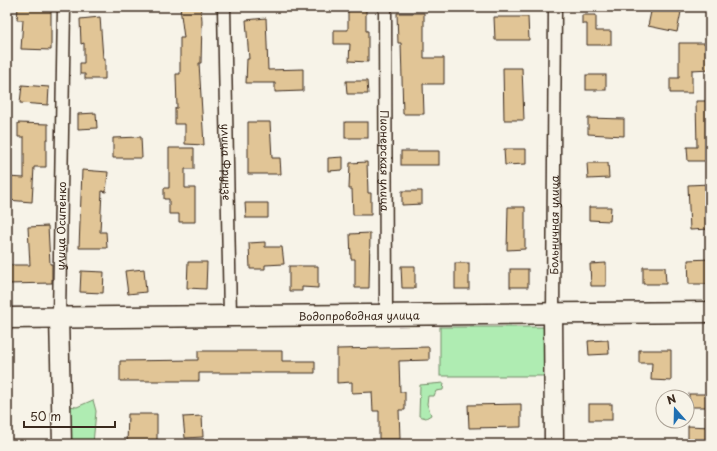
<svg xmlns="http://www.w3.org/2000/svg" width="717" height="451" font-family="'Playpen Sans',sans-serif">
  <style>
    .green { fill: #afecb2; stroke: #758b68 }
    .building { fill: #e1c596; stroke: #3b2a1e }
    .lines { fill: none; stroke-linecap: round; stroke-linejoin: round }
    .street-casing { stroke: #3b2a1e; stroke-width: 15 }
    .secondary-casing { stroke: #3b2a1e; stroke-width: 21 }
    .primary-casing { stroke: #3b2a1e; stroke-width: 23 }
    .street { stroke: #f7f3e8; stroke-width: 12 }
    .secondary { stroke: #f7f3e8; stroke-width: 18 }
    .primary { stroke: #f7f3e8; stroke-width: 20 }
    .labels { text-anchor: middle; dominant-baseline: central; stroke-width: 4; stroke-linejoin: round; paint-order: stroke }
    .street-label { font-size: 11px; fill: #3b2a1e; stroke: #f7f3e8 }
  </style>
  <rect width="100%" height="100%" fill="#f7f3e8"/>
  <filter id="ink" filterUnits="userSpaceOnUse"><feTurbulence type="fractalNoise" baseFrequency=".025" numOctaves="2"/><feDisplacementMap in="SourceGraphic" scale="8" xChannelSelector="R" yChannelSelector="G"/><feConvolveMatrix kernelMatrix="1 2 1 2 8 2 1 2 1" color-interpolation-filters="sRGB"/></filter>
  <g filter="url(#ink)">
    <g class="green">
      <rect x="440" y="327" width="108" height="49"/>
      <path d="M444,383L443,390L436,391L434,396H428L427,404L431,415L426,418L419,416L420,385Z"/>
      <path d="M93,400L96,411L93,444H69L68,406L77,407Z"/>
    </g>
    <g class="building">
      <path d="M18,7H51V50L21,49L23,20H17Z"/>
      <path d="M180,7H201L202,21L201,63H199L204,145L185,144V124H175V108H177L176,74H180V38H184Z"/>
      <path d="M348,7H366V31H368V62L349,61L350,44H334V30H348Z"/>
      <path d="M652,7L664,10V7H682L677,32L648,26Z"/>
      <path d="M397,13H424V58H444V84H423L424,114H403L401,43H398Z"/>
      <path d="M582,15H596V31H611V45H587V24H582Z"/>
      <path d="M100,17L103,58H105V79H85V74H80V63H84V43L81,44L80,19Z"/>
      <path d="M494,17H528L529,40H495Z"/>
      <path d="M266,18L268,70L303,69V91L275,92V83H246L247,59H249L246,20Z"/>
      <path d="M679,43H710V69L692,70V93H670V78H679Z"/>
      <path d="M503,68H522L524,120H504Z"/>
      <rect x="586" y="75" width="20" height="15"/>
      <path d="M346,81H367L368,94H347Z"/>
      <path d="M22,85L49,87L48,105L20,103Z"/>
      <path d="M696,101H709L710,161H688L687,147H697Z"/>
      <path d="M96,113L97,128L78,129V114Z"/>
      <path d="M588,118L624,119V136L588,134Z"/>
      <path d="M248,122H270L272,158H280L281,174H248Z"/>
      <rect x="345" y="122" width="23" height="16"/>
      <path d="M18,123L48,124V139H46V167H34L32,202L7,200V177L24,178V137H18Z"/>
      <path d="M141,137L142,158H113V138Z"/>
      <path d="M169,148H194V169H185V188H195V222H179V214H169V199H164V188H169Z"/>
      <path d="M504,149H526V164L505,165Z"/>
      <rect x="401" y="151" width="38" height="14"/>
      <path d="M343,157V170L328,171V158Z"/>
      <path d="M367,162L368,193H371V215H353L352,189H349L350,163Z"/>
      <path d="M587,163H608L609,178L588,179Z"/>
      <path d="M82,170L108,172L106,192L102,191L100,232H106L107,248H79Z"/>
      <path d="M710,184V229L690,230L688,185Z"/>
      <path d="M402,191H422V204L402,205Z"/>
      <path d="M245,203H268V218H246Z"/>
      <path d="M508,207H525V249L507,250Z"/>
      <path d="M589,207H611L610,221L589,220Z"/>
      <path d="M48,226L50,264H52V283L7,284V265H30L28,227Z"/>
      <path d="M370,233L369,288H355V259H351L350,234Z"/>
      <path d="M265,242V247H282L284,264L265,265V269H250L249,243Z"/>
      <path d="M710,259V284H689L688,260Z"/>
      <path d="M188,262H207L206,289L187,288Z"/>
      <rect x="455" y="263" width="14" height="26"/>
      <path d="M606,263V286H591L590,264Z"/>
      <path d="M289,266H318V288L302,287V291H289Z"/>
      <path d="M401,266H415V288H402Z"/>
      <path d="M643,267H665L666,284H643Z"/>
      <path d="M144,269L146,292L128,294L125,271Z"/>
      <rect x="510" y="269" width="18" height="18"/>
      <path d="M81,271L104,272L103,293L80,292Z"/>
      <path d="M608,340L609,354L589,355L588,341Z"/>
      <path d="M429,347V360L399,361L400,392H405V410H399L400,439H379V411H373L372,392L352,393V382L337,383V349Z"/>
      <path d="M639,350H671V381L651,380L652,363H639Z"/>
      <path d="M198,351H282V361H315V373H199V381H120V361L198,360Z"/>
      <rect x="689" y="394" width="21" height="13"/>
      <path d="M521,404V427L469,428L468,405Z"/>
      <rect x="589" y="404" width="23" height="16"/>
      <path d="M128,414H157V444H127Z"/>
      <path d="M202,416L203,437L185,438L183,417Z"/>
      <path d="M688,426L710,427V442L688,441Z"/>
    </g>
    <g class="lines">
      <defs>
        <g id="street">
          <path id="s1" d="M224,7L230,316"/>
          <path id="s2" d="M385,7L386,315"/>
          <path id="s3" d="M553,314L555,7"/>
          <path id="s4" d="M59,317L64,7"/>
        </g>
        <g id="secondary">
          <path d="M553,314L554,444"/>
          <path d="M59,317L62,444"/>
        </g>
        <g id="primary">
          <path id="s5" d="M7,318L710,312"/>
        </g>
      </defs>
      <use href="#street" class="street-casing"/>
      <use href="#secondary" class="secondary-casing"/>
      <use href="#primary" class="primary-casing"/>
      <use href="#street" class="street"/>
      <use href="#secondary" class="secondary"/>
      <use href="#primary" class="primary"/>
    </g>
  </g>
  <g class="labels">
    <g class="street-label">
      <text stroke="none"><textPath href="#s2" startOffset="154">Пионерская улица</textPath></text>
      <text stroke="none"><textPath href="#s1" startOffset="155">улица Фрунзе</textPath></text>
      <text stroke="none"><textPath href="#s4" startOffset="91">улица Осипенко</textPath></text>
      <text stroke="none"><textPath href="#s3" startOffset="89">Больничная улица</textPath></text>
      <text stroke="none"><textPath href="#s5" startOffset="352">Водопроводная улица</textPath></text>
    </g>
  </g>
  <rect width="717" height="451" fill="none" stroke="#f7f3e8" stroke-width="24"/>
  <rect x="12" y="12" width="693" height="427" fill="none" stroke="#3b2a1e" stroke-width="1.5" filter="url(#ink)"/>
  <g transform="translate(675 409) rotate(340)"><circle r="19" fill="#f7f3e8" stroke="#aca397"/>
  <path d="M0-3L7 15L0 10L-7 15Z" fill="#1f6fb2"/>
  <text y="-6" font-size="11" font-weight="bold" text-anchor="middle" fill="#3b2a1e">N</text>
  </g>
  <path d="M24 421v6h91v-6" fill="none" stroke="#3b2a1e" stroke-width="2"/>
  <text x="30" y="421" font-size="12" fill="#3b2a1e" stroke="#f7f3e8" stroke-width="3" paint-order="stroke">50 m</text>
</svg>
